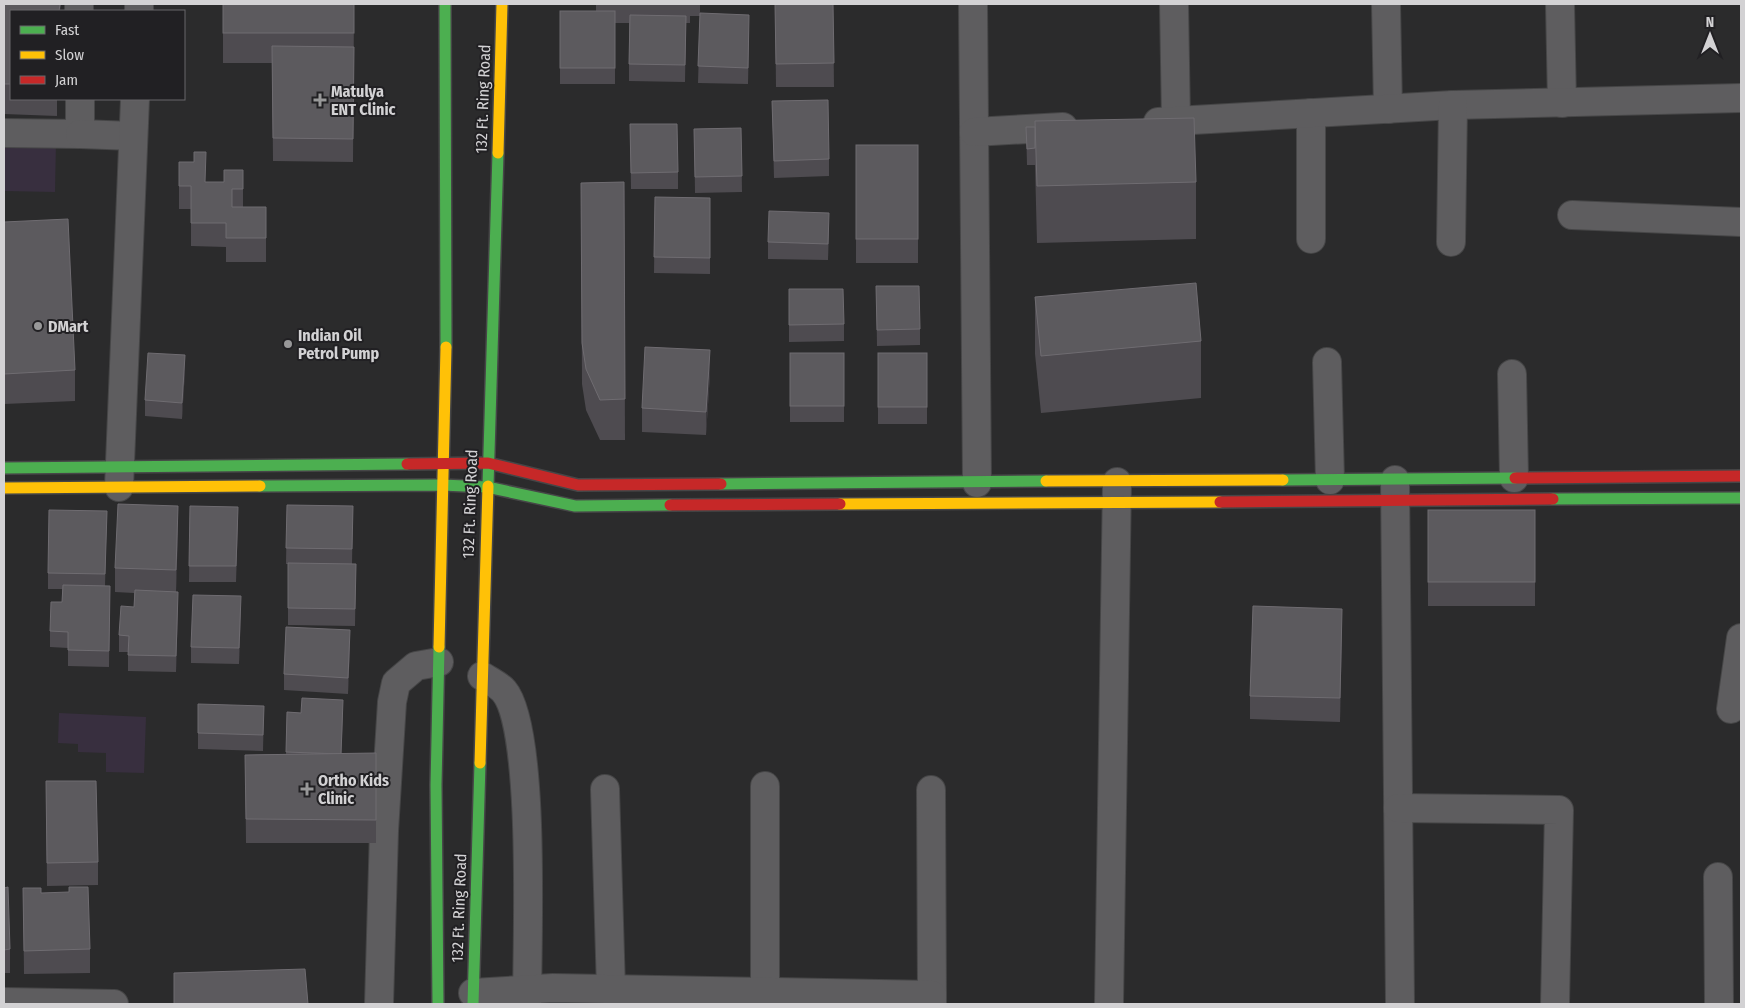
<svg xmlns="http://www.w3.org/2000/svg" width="1745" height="1008" font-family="'Fira Sans Condensed',sans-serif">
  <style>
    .green { fill: #382f3f }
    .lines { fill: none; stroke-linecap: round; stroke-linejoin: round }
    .street-casing { stroke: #464647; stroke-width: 30 }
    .fast-casing { stroke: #464647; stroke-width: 14 }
    .slow-casing { stroke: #464647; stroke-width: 14 }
    .jam-casing { stroke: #464647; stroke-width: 14 }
    .street { stroke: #5e5d5f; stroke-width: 28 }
    .fast { stroke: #4caf50; stroke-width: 11 }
    .slow { stroke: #ffc107; stroke-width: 11 }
    .jam { stroke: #c62828; stroke-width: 11 }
    .wall { fill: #4e4b50 }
    .shaded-wall { fill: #3a383c }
    .building { fill: #5c5a5e; stroke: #6f6c71 }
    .poi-dot { fill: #989899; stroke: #212023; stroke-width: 2 }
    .labels { text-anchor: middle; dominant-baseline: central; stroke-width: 4; stroke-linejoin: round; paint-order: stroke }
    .poi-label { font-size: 16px; font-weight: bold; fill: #d3d2d4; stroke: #212023; text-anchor: start }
    .street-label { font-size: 16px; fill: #d3d2d4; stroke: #212023 }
  </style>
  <rect width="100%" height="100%" fill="#2b2b2c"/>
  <g class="green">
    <path d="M4,141L56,142L55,192L4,191Z"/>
    <path d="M59,713L146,717L144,773L106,772V753L78,752V744L58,743Z"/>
  </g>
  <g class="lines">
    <defs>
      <g id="street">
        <path d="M79,4V11"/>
        <path d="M973,4L977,483"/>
        <path d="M1174,4L1176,121"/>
        <path d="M1386,4L1388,109"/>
        <path d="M1560,4L1562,103"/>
        <path d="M139,11V5"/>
        <path d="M1311,113V239"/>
        <path d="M1158,122L1453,105L1741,98"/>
        <path d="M974,132L1063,127"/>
        <path d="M4,133L80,134V99"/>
        <path d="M80,134L133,136"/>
        <path d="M1572,215L1741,222"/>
        <path d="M1451,242L1453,105"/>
        <path d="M1327,362L1330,480"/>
        <path d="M1512,374L1514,478"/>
        <path d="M1395,480L1400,1004"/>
        <path d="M119,487L135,99"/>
        <path d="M482,676C488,680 499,685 504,691C536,729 527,946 527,1004"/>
        <path d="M1731,709L1741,638"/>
        <path d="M765,786V991"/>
        <path d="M605,789L611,989"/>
        <path d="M931,790L932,1004"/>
        <path d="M1398,808L1559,810L1555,1004"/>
        <path d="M1718,877L1719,1004"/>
        <path d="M473,993L553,988L932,995"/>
        <path d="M4,1002L114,1004"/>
        <path d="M379,1004L384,831L392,702L396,683L416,666L439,662"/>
        <path d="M1109,1004L1117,482"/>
      </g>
      <g id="fast">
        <path d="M445,4L446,347"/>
        <path d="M4,468L407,464"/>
        <path d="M1283,480L1515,478"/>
        <path d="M721,484L1046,481"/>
        <path d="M260,486L442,485L487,487L575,506L670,505"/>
        <path d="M488,486L498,153"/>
        <path d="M1553,499L1741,498"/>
        <path d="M438,1004L436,785L439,647"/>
        <path d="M473,1004L480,763"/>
      </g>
      <g id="slow">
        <path d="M498,153L502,4"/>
        <path d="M1046,481L1283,480"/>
        <path d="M4,488L260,486"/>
        <path d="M840,504L1220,502"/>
        <path d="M439,647L446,347"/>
        <path d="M480,763L488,486"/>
      </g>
      <g id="jam">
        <path d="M407,464L488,463L578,485L721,484"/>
        <path d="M1515,478L1741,476"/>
        <path d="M1220,502L1553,499"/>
        <path d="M670,505L840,504"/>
      </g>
    </defs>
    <use href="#street" class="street-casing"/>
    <use href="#fast" class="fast-casing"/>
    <use href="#slow" class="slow-casing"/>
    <use href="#jam" class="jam-casing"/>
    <use href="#street" class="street"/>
    <use href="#fast" class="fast"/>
    <use href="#slow" class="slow"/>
    <use href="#jam" class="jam"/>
  </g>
  <g class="wall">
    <path d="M4,4H61L60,11H11V99H57V116L4,114Z"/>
    <path d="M223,4H354L353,162L273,161L272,63H223Z"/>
    <path d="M596,4H700V13L749,31L748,84L698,83L700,16H690V23H686L685,82L629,81V23H615V84H560V11H596Z"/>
    <path d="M775,4H833L834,87H776Z"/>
    <path d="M772,101L829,159V176L774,178Z"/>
    <path d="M630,124L678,172V189H631Z"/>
    <path d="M1026,127L1196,182V239L1037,243L1035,165H1027Z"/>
    <path d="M741,128L742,192L695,193L694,129Z"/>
    <rect x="856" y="145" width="62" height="118"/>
    <path d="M179,162L205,182H224L243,170V207H266V262H226V247L191,246V209H179Z"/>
    <path d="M624,182L625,440H600L586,410L582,384L581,183Z"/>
    <path d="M655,197L710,198V274L654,273Z"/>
    <path d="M4,222L75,370V401L4,404Z"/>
    <path d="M829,229L828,260L768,259V242Z"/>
    <path d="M876,286L920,329V345L877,346Z"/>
    <path d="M789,289L844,324V341L789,342Z"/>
    <path d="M1035,297L1201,341V398L1041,413L1035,354Z"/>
    <rect x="790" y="353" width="54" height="69"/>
    <rect x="878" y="353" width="49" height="71"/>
    <path d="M185,371L182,419L145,416V400Z"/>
    <path d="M710,374L706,435L642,432V408Z"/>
    <path d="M287,505L353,506L352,564H356L355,626L288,625V564H286Z"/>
    <path d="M190,506L238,523L236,582H189Z"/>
    <rect x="1428" y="510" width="107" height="96"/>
    <path d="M107,511L105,586H110L109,667L68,666V648L50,647V631L62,602V589H48V573Z"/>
    <path d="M178,530L176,592L178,608L176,672L128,671V652H119V635L134,607V593L115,592V568Z"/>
    <path d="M241,613L239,664L191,663V647Z"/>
    <path d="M1342,632L1340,722L1250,719V696Z"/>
    <path d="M350,646L348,694L284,690V674Z"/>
    <path d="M264,706L263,751L198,749V733Z"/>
    <path d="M287,712L343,716L341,754L376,753V843H246L245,755L286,754Z"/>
    <path d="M46,781L98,862V885L47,886Z"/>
    <path d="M4,888L10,949V973H4Z"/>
    <path d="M23,888L41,893L90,949V973L24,974Z"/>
  </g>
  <g class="shaded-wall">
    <path d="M749,15V31L748,84V68Z"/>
    <path d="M710,350V374L706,435V412Z"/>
    <path d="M185,355V371L182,419V403Z"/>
    <path d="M178,506V530L176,594V570Z"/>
    <path d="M178,592V608L176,672V656Z"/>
    <path d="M241,596V613L239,664V648Z"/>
    <path d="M1342,609V632L1340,722V698Z"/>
    <path d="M350,630V646L348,694V678Z"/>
    <path d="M343,700V716L341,770V754Z"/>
  </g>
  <g class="building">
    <path d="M4,4H60L59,11H11V84H4Z"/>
    <rect x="223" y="4" width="131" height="29"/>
    <path d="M775,4H833L834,63L776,64Z"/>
    <rect x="560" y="11" width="55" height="57"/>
    <path d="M700,13L749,15L748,68L698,66Z"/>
    <path d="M630,15L686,16L685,65L629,64Z"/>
    <path d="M272,46L354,47L353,139L273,138Z"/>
    <path d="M828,100L829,159L774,161L772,101Z"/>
    <path d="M1194,118L1196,182L1037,186L1035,121Z"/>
    <path d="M630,124H677L678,172L631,173Z"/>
    <path d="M1026,127H1035V148L1027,149Z"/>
    <path d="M741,128L742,176L695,177L694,129Z"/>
    <rect x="856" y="145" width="62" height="94"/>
    <path d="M194,152H206L205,182H224V170H243V189H232V207H266V238H226V223H191V186H179V162H194Z"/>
    <path d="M624,182L625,399L600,400L586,369L582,343L581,183Z"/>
    <path d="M655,197L710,198V258L654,257Z"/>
    <path d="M769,211L829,213L828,244L768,242Z"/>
    <path d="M68,219L75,370L4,374V222Z"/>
    <path d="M1196,283L1201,341L1041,356L1035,297Z"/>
    <path d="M876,286H919L920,329L877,330Z"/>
    <path d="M789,289H843L844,324L789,325Z"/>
    <path d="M645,347L710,350L706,412L642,408Z"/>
    <path d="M148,353L185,355L182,403L145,400Z"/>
    <rect x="790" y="353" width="54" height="53"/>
    <rect x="878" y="353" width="49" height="54"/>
    <path d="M118,504L178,506L176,570L115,568Z"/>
    <path d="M287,505L353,506L352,549L286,548Z"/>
    <path d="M190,506L238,507L236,566H189Z"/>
    <path d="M49,510L107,511L105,574L48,573Z"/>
    <rect x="1428" y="510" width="107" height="72"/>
    <path d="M288,563L356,564L355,609L288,608Z"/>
    <path d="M63,585L110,586L109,651L68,650V632L50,631L51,602H62Z"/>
    <path d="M135,590L178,592L176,656L128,655L129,636L119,635L121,606L134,607Z"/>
    <path d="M193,595L241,596L239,648L191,647Z"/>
    <path d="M1253,606L1342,609L1340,698L1250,696Z"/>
    <path d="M286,627L350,630L348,678L284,674Z"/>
    <path d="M302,698L343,700L341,754L286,752L287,712L301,713Z"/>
    <path d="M198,704L264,706L263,735L198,733Z"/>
    <path d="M376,753V820L246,819L245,755Z"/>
    <path d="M46,781H96L98,862L47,863Z"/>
    <path d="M8,887L10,949L4,950V888Z"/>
    <path d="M69,887H88L90,949L24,951L23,888H41V893L69,892Z"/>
    <path d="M305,969L308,1004H174V973Z"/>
  </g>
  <g class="poi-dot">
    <path d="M317.5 92.5h5v5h5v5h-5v5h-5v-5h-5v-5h5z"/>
    <circle cx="38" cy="326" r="5"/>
    <circle cx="288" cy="344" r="5"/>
    <path d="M304.5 781.5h5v5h5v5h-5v5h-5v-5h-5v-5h5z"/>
  </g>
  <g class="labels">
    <g class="poi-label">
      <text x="331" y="91">Matulya<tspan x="331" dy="18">ENT Clinic</tspan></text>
      <text x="48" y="326">DMart</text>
      <text x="298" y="335">Indian Oil<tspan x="298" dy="18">Petrol Pump</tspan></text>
      <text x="318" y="780">Ortho Kids<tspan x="318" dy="18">Clinic</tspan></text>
    </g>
    <g class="street-label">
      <text transform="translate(483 99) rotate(-88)">132 Ft. Ring Road</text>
      <text transform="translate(470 504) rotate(-88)">132 Ft. Ring Road</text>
      <text transform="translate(459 908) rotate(-88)">132 Ft. Ring Road</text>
    </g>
  </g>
  <rect width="1745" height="1008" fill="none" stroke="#d3d2d4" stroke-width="10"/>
  <rect x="10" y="10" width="175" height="90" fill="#212023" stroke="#68676a"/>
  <rect x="20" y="26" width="25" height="8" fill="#4caf50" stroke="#68676a"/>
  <text x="55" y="35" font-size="15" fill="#d3d2d4">Fast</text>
  <rect x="20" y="51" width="25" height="8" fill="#ffc107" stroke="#68676a"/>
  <text x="55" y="60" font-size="15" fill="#d3d2d4">Slow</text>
  <rect x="20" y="76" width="25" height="8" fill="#c62828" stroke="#68676a"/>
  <text x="55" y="85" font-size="15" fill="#d3d2d4">Jam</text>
  <g transform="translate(1710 35)" stroke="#212023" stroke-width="4" paint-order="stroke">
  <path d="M0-4L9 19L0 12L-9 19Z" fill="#d3d2d4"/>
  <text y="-8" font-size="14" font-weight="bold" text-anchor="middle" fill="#d3d2d4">N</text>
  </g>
</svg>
